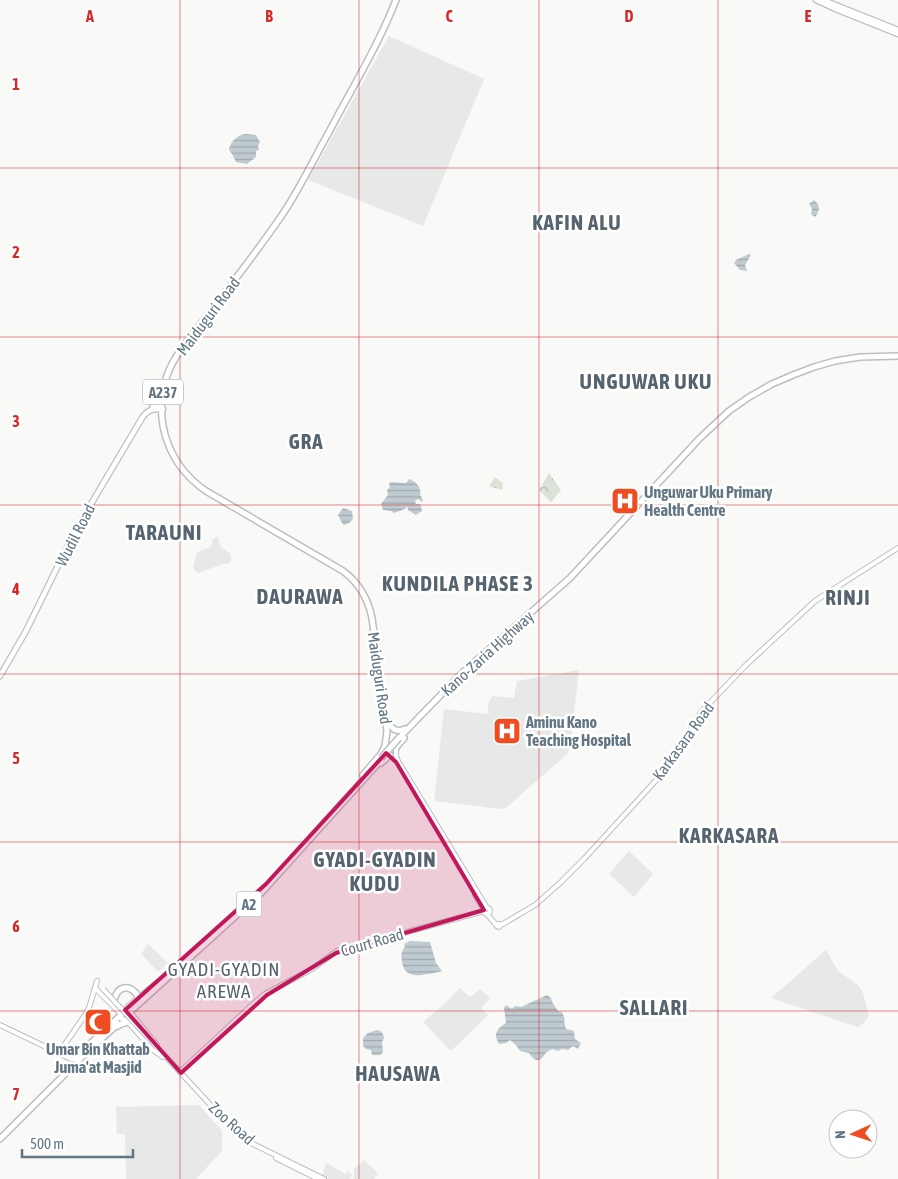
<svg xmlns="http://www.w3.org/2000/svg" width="898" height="1179" font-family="'Asap Condensed',sans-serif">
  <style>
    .built { fill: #e7e8e8 }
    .forest { fill: url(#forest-crowns) }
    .water { fill: url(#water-rules) }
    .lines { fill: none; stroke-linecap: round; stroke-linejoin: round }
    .secondary-casing { stroke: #b9bfc3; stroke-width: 6 }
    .primary-casing { stroke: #bcc0c4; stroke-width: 7 }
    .trunk-casing { stroke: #bbbfc2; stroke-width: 8 }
    .secondary { stroke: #fff; stroke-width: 4 }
    .primary { stroke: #fff; stroke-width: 4.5 }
    .trunk { stroke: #fff; stroke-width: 5 }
    .secondary-bridge-casing { stroke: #b9bfc3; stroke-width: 6; stroke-linecap: butt }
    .trunk-bridge-casing { stroke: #bbbfc2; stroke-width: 8; stroke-linecap: butt }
    .secondary-bridge { stroke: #fff; stroke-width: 4 }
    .trunk-bridge { stroke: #fff; stroke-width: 5 }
    .marked { fill: #c2185b; fill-opacity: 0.2; stroke: #c2185b; stroke-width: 4; stroke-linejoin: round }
    .grid { fill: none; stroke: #d62828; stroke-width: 1; stroke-opacity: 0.55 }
    .labels { text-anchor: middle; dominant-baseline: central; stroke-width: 5; stroke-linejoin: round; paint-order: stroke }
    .shield { fill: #fff; stroke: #919fa9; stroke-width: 1 }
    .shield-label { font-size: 15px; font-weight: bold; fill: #627684 }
    .street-label { font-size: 16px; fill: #627684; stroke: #fff }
    .poi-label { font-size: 16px; font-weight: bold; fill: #627684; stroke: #fff; text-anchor: start }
    .quarter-label { font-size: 19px; letter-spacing: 1px; fill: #55646e; stroke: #fff }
    .district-label { font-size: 21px; font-weight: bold; letter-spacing: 1px; fill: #55646e; stroke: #fff }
    .grid-label { font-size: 16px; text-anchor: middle; font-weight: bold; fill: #d62828; stroke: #fff; stroke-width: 5; stroke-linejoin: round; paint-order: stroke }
  </style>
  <defs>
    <pattern id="forest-crowns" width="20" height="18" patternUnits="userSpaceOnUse" patternTransform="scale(1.25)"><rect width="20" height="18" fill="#dbe2d7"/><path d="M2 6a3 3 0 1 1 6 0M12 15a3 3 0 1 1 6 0" fill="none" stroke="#b5bcb4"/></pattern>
    <pattern id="water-rules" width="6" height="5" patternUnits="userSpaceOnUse" patternTransform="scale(1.25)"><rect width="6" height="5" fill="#bfcbd0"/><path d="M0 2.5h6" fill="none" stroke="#9fa9ae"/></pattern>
  </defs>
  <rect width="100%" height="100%" fill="#f9f9f7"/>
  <g class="built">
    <path d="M389,36L484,79L423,226L308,180Z"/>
    <path d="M218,537L221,548L224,549L231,554V561L228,564H223L198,573L193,568L197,552L211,547L213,539Z"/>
    <path d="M579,670L570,748L567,754L507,807L502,809L434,801L444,709L487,714L489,701L493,696L514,698L517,681Z"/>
    <path d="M629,851L653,874L634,897L609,874Z"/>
    <path d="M148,944L168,963L158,972L141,954Z"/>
    <path d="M826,950L838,971L858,985L862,990L869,1015L864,1023L858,1027L854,1026L771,998Z"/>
    <path d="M460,988L470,997L480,989L490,998L481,1008L488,1015L451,1051L423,1022L444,1004Z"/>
    <path d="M196,1105L200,1106L222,1131V1151L196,1179H126L125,1134H117L116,1107Z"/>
    <path d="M364,1160L378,1173L374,1179H353L354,1177V1169Z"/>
    <path d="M326,1163L346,1174L348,1171L352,1175L349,1179H328L322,1176Z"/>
  </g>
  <g class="forest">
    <path d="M549,473L561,490L551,502L539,490Z"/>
    <path d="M495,477L503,483L502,490L489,486Z"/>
  </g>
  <g class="water">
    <path d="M245,134L256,135L260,142L258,146L259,150L256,151V157L247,164L236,162L232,154L229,150C230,142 237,135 245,134Z"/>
    <path d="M814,200C820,205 821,210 815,217L811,214L812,209L809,204Z"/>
    <path d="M749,254L751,255L745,265L747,271L740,270L734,263L736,260Z"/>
    <path d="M409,479C417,482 422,488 420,496H421L423,500L422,502L418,499L415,501L416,504H420L421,506L422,511L416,515L408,510L407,506L405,509L394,513L391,511L383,510L381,504L388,495L387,490L390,487L389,485L390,482L406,483Z"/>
    <path d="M343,508L352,511L353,519L349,523L344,525L342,523L338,515Z"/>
    <path d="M410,941L430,942L436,963L442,971C433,974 430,973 422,975C412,976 404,974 402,962C401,956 401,951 405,947L404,944Z"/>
    <path d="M547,995L551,998L552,1002L558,1011L562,1012L565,1020L564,1021L566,1029L574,1031L575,1039L581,1043L578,1049L573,1046L568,1050L562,1049L558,1051L552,1049C550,1050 546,1052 545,1054C544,1055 543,1057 542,1058C537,1063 532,1058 529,1053L520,1051L516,1045L510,1040L506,1043L499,1044C498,1042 497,1040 496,1037C495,1031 501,1026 506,1023L504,1008L506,1005L512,1009L515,1006L521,1007Z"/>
    <path d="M377,1030C382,1031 383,1033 384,1038L382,1042L383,1052L380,1055H372L371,1050L366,1049L363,1046V1038L368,1033Z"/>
  </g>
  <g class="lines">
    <defs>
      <g id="secondary">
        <path d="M396,750V756L398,761L487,908"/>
        <path d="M475,895L484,910"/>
        <circle cx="487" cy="911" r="3"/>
        <path d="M487,914L497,926"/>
        <path d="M498,924L501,925L499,927L497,926Z"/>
        <path d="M500,924H503L535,905L560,883L584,859L660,776L672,761L701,712L746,665L815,601L898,548"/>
        <path d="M95,988L121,1014L122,1019L126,1020L153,1050L163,1057"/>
        <path d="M125,1010L128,1006L156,983L163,979"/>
        <path d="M122,1012L125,1010L129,1011L157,1045"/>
        <path d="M0,1025L71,1059H77"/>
        <path d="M155,1045L230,1126L253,1144L324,1179"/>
        <path d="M59,1053L85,1015L89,1008L97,981"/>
        <path d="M180,1072L251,1006L265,994L312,969L337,951L484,911"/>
        <path d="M276,1158L318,1179"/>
      </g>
      <g id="primary">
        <path d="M816,0L838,10L898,34"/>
        <path d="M823,0L898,30"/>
        <path d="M0,676L26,631L75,531L142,418C148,409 153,409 163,409"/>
      </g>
      <g id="trunk">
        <path d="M153,407L157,406L162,399"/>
        <path d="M388,721C392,729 396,733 405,729"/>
        <path d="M399,738L462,673L570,578L700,438L729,411L749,397L772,384L793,375L814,367L835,361L860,357L898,356"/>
        <path d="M385,746L387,731L372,618C368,598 359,583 343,571L206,491C171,467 155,427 164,386C170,357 193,335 210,312C234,281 258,250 280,218C299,191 313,160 329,132C352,88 378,46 396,0"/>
        <path d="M396,749L397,746L404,738"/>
        <path d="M381,763L390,755"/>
        <path d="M363,775L381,754L384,748"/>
        <path d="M114,1001C117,986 129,983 138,996"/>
        <path d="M132,1010L261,893L382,759"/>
        <path d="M118,1026L121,1024L128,1022"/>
        <path d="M88,1048L91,1043L121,1015"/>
        <path d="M0,1139L89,1050L118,1024"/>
      </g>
    </defs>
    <use href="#secondary" class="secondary-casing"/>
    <use href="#primary" class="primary-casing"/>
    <use href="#trunk" class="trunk-casing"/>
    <use href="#secondary" class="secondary"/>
    <use href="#primary" class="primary"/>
    <use href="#trunk" class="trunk"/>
    <defs>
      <path id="secondary-bridge" d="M103,989L155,1045"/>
      <path id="trunk-bridge" d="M381,758L399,738"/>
    </defs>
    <use href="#secondary-bridge" class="secondary-bridge-casing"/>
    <use href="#trunk-bridge" class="trunk-bridge-casing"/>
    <use href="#secondary-bridge" class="secondary-bridge"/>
    <use href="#trunk-bridge" class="trunk-bridge"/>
  </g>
  <path class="marked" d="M386,753L396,762L484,910L336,953L267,995L181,1073L125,1010L266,884Z"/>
  <path class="grid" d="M180,0V1179M359,0V1179M539,0V1179M718,0V1179M0,168H898M0,337H898M0,505H898M0,674H898M0,842H898M0,1011H898"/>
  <defs>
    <symbol id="hospital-square" viewBox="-11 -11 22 22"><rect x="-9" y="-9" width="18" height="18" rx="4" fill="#ef4c21" stroke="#fff"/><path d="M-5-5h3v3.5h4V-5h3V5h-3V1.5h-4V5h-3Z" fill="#fff"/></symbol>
    <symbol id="mosque-square" viewBox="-11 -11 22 22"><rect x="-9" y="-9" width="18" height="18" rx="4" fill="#ef4c21" stroke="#fff"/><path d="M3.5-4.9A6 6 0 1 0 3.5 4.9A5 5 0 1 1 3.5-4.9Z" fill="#fff"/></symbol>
  </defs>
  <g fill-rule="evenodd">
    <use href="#hospital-square" x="609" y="485" width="32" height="32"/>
    <use href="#hospital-square" x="491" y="715" width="32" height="32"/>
    <use href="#mosque-square" x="82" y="1006" width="32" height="32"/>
  </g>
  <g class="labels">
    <g class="shield">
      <rect x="143" y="379.5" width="40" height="25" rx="4"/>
      <rect x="236.5" y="891.5" width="25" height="25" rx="4"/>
    </g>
    <g class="shield-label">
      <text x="163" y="392">A237</text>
      <text x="249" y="904">A2</text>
    </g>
    <g class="street-label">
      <text transform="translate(208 316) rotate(-53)">Maiduguri Road</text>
      <text transform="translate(75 535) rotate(-63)">Wudil Road</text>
      <text transform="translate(487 653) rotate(-42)">Kano-Zaria Highway</text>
      <text transform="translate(380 678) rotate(82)">Maiduguri Road</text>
      <text transform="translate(683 741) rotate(-54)">Karkasara Road</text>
      <text transform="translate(372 942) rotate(-16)">Court Road</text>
      <text transform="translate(232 1123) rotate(42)">Zoo Road</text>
    </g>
    <g class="poi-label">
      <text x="644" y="492">Unguwar Uku Primary<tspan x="644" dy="18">Health Centre</tspan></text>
      <text x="526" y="722">Aminu Kano<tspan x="526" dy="18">Teaching Hospital</tspan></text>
      <text x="98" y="1049" text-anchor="middle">Umar Bin Khattab<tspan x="98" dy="18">Juma'at Masjid</tspan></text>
    </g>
    <g class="quarter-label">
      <text x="224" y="969">GYADI-GYADIN<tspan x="224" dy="22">AREWA</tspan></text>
    </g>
    <g class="district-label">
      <text x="577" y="222">KAFIN ALU</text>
      <text x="646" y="381">UNGUWAR UKU</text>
      <text x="306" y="441">GRA</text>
      <text x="164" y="532">TARAUNI</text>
      <text x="458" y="583">KUNDILA PHASE 3</text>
      <text x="300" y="596">DAURAWA</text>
      <text x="848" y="597">RINJI</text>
      <text x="729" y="835">KARKASARA</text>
      <text x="375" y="859">GYADI-GYADIN<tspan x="375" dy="24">KUDU</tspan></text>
      <text x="654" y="1007">SALLARI</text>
      <text x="398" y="1073">HAUSAWA</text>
    </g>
  </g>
  <g class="grid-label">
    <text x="90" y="22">A</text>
    <text x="269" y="22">B</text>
    <text x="449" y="22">C</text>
    <text x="629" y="22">D</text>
    <text x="808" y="22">E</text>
    <text x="16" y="90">1</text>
    <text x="16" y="258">2</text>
    <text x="16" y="427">3</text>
    <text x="16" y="595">4</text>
    <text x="16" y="764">5</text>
    <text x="16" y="932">6</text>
    <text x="16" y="1100">7</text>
  </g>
  <g transform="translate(853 1134) rotate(267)"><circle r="24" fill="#ffffff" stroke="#c0c8ce"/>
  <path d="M0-4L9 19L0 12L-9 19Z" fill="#ef4c21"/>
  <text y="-8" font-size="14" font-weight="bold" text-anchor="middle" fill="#627684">N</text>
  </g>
  <path d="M22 1149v8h111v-8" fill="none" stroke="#627684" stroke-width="2.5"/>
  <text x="30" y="1149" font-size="15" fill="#627684" stroke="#ffffff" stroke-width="4" paint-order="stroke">500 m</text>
</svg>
